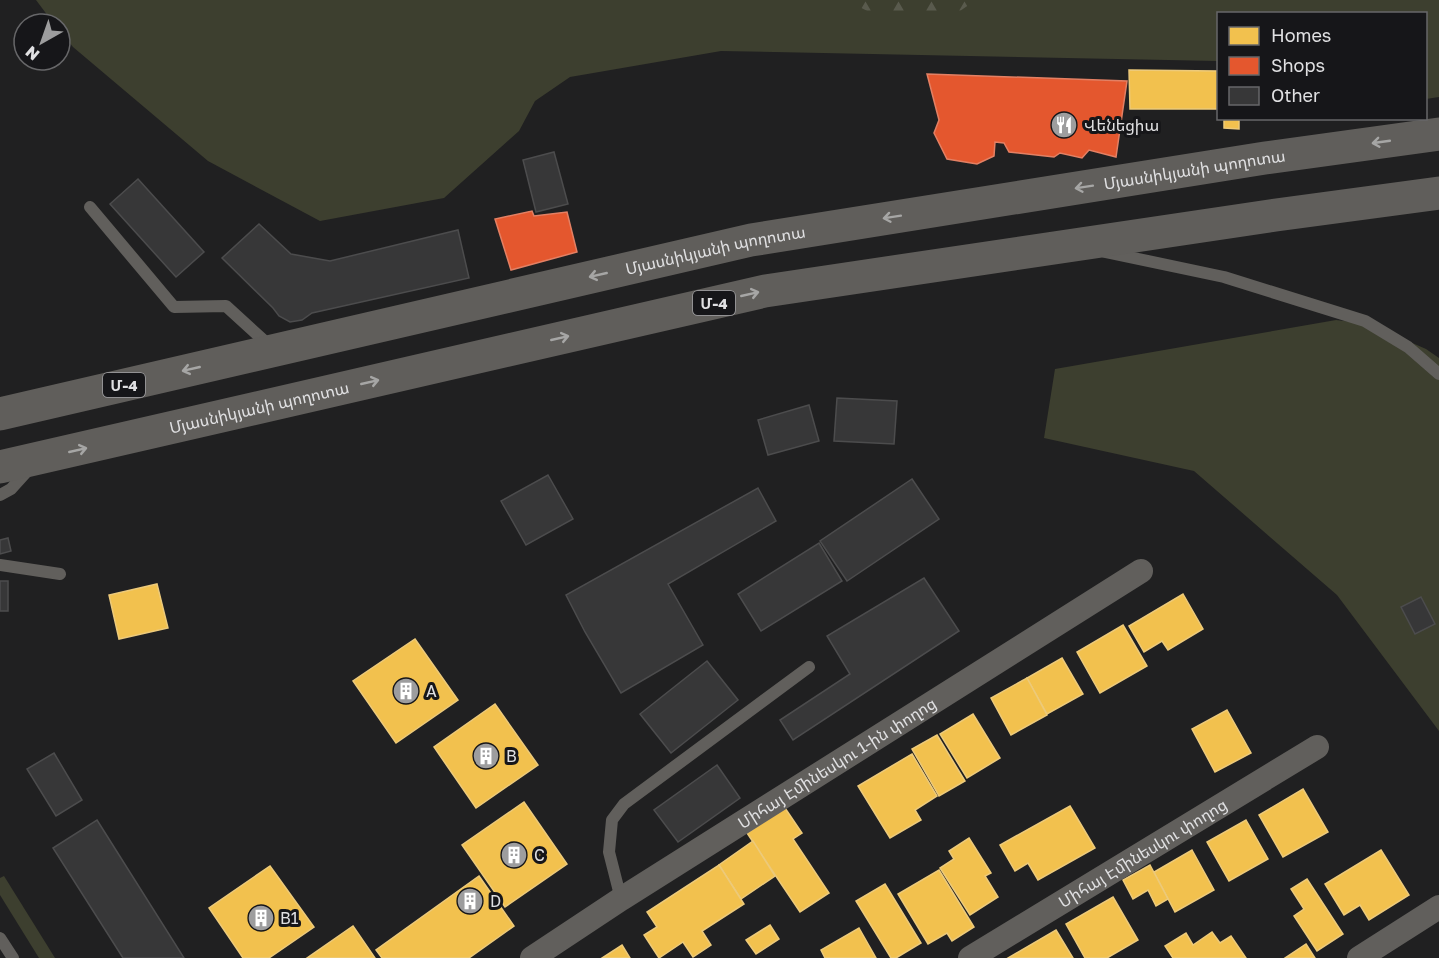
<svg xmlns="http://www.w3.org/2000/svg" width="1439" height="958" font-family="'Golos Text','Noto Sans Armenian',sans-serif">
  <style>
    .grass { fill: #3d3f2f }
    .forest { fill: url(#forest-firs) }
    .homes { fill: #f2c14e; stroke: #edca7a; stroke-width: 1.5 }
    .shops { fill: #e4572e; stroke: #e38064; stroke-width: 1.5 }
    .building { fill: #373738; stroke: #4c4c4d; stroke-width: 1.5 }
    .lines { fill: none; stroke-linecap: round; stroke-linejoin: round }
    .service { stroke: #615f5c; stroke-width: 12 }
    .minor { stroke: #615f5c; stroke-width: 24 }
    .trunk { stroke: #605e5b; stroke-width: 33 }
    .oneway { stroke: #a6a6a5 }
    .labels { text-anchor: middle; dominant-baseline: central; stroke-width: 6; stroke-linejoin: round; paint-order: stroke }
    .shield { fill: #161619; stroke: #a3a3a6; stroke-width: 1.5 }
    .shield-label { font-size: 15px; font-weight: bold; fill: #e0e0e2 }
    .poi-label { font-size: 16px; fill: #e0e0e2; stroke: #161619; text-anchor: start }
    .street-label { font-size: 16px; fill: #e0e0e2; stroke: #161619 }
  </style>
  <defs>
    <pattern id="forest-firs" width="22" height="20" patternUnits="userSpaceOnUse" patternTransform="scale(1.5)"><rect width="22" height="20" fill="#3d3f2f"/><path d="M5 1l3.5 6h-7zM16 11l3.5 6h-7z" fill="#595a4d"/></pattern>
  </defs>
  <rect width="100%" height="100%" fill="#202021"/>
  <g class="grass">
    <path d="M36,0H1439V97L1426,99V14H1218V61L721,51L570,77L535,101L519,131L444,198L320,221L208,161L73,47L60,31V24H54Z"/>
    <path d="M1336,320L1369,324L1426,349L1439,358V731L1337,595L1194,471L1044,438L1055,369Z"/>
    <path d="M4,876L55,958H39L0,895V878Z"/>
  </g>
  <path class="forest" d="M846,0H976L957,13L877,16Z"/>
  <g class="homes">
    <path d="M1129,70L1218,71V109H1130Z"/>
    <path d="M1224,118H1239V129L1224,128Z"/>
    <path d="M157,584L168,628L119,639L109,595Z"/>
    <path d="M1183,594L1203,629L1168,650L1162,641L1144,652L1129,626Z"/>
    <path d="M1123,625L1147,666L1100,693L1077,652Z"/>
    <path d="M415,639L458,700L396,743L353,681Z"/>
    <path d="M1062,658L1083,694L1047,714L1027,678Z"/>
    <path d="M1027,678L1047,715L1011,735L991,698Z"/>
    <path d="M495,704L538,765L476,808L434,747Z"/>
    <path d="M1227,710L1251,753L1215,772L1192,729Z"/>
    <path d="M973,714L1000,758L967,778L940,734Z"/>
    <path d="M937,735L965,781L939,796L912,749Z"/>
    <path d="M912,754L937,796L915,810L921,820L890,838L858,786Z"/>
    <path d="M1303,789L1328,832L1283,857L1259,815Z"/>
    <path d="M524,802L567,864L505,907L462,845Z"/>
    <path d="M1070,806L1095,848L1038,880L1028,863L1015,871L1000,845Z"/>
    <path d="M785,808L802,833L793,839L829,893L800,912L747,833Z"/>
    <path d="M1246,820L1268,859L1229,881L1207,842Z"/>
    <path d="M969,838L991,873L985,876L998,897L970,915L940,868L954,859L949,851Z"/>
    <path d="M753,841L775,876L741,899L719,865Z"/>
    <path d="M1192,850L1214,890L1175,912L1154,872Z"/>
    <path d="M1381,850L1409,895L1369,920L1360,905L1344,915L1325,884Z"/>
    <path d="M719,865L744,904L702,931L711,945L693,957L683,942L659,958L644,935L657,927L647,912Z"/>
    <path d="M1150,865L1168,899L1156,906L1148,890L1133,899L1123,880Z"/>
    <path d="M270,866L314,927L269,958H243L209,908Z"/>
    <path d="M939,870L974,927L952,941L947,933L928,944L898,894Z"/>
    <path d="M479,876L514,926L469,958H382L376,950Z"/>
    <path d="M1307,879L1343,934L1317,951L1294,916L1304,909L1291,889Z"/>
    <path d="M885,884L921,943L896,958H891L856,901Z"/>
    <path d="M1113,897L1138,940L1107,958H1085L1066,924Z"/>
    <path d="M770,925L779,939L756,954L746,940Z"/>
    <path d="M353,926L375,958H307Z"/>
    <path d="M859,928L876,958H825L821,950Z"/>
    <path d="M1056,930L1073,958H1008Z"/>
    <path d="M1212,932L1220,943L1231,936L1246,958H1173L1165,946L1186,933L1193,945Z"/>
    <path d="M1306,944L1315,958H1285Z"/>
    <path d="M622,945L630,958H602Z"/>
  </g>
  <g class="shops">
    <path d="M927,74L1127,81L1116,157L1089,150L1082,158L1060,153L1054,157L1009,152L1004,143L995,142L994,156L977,164L947,159L934,133L939,120Z"/>
    <path d="M532,211L534,216L567,212L577,252L511,270L495,219Z"/>
  </g>
  <g class="building">
    <path d="M554,152L568,204L536,212L523,160Z"/>
    <path d="M138,179L204,252L176,277L110,204Z"/>
    <path d="M259,224L291,254L330,261L458,230L469,278L312,313L302,320L290,322L279,316L273,308L222,258Z"/>
    <path d="M837,398L897,401L894,444L834,441Z"/>
    <path d="M809,405L819,441L768,455L758,420Z"/>
    <path d="M548,475L573,519L526,545L501,501Z"/>
    <path d="M912,479L939,519L847,581L820,541Z"/>
    <path d="M758,488L776,521L668,584L703,645L621,693L585,632L566,595Z"/>
    <path d="M8,538L11,551L0,554V540Z"/>
    <path d="M819,543L842,581L761,631L738,594Z"/>
    <path d="M924,578L959,631L793,740L780,720L850,674L827,636Z"/>
    <rect x="0" y="581" width="8" height="30"/>
    <path d="M1421,597L1435,624L1415,634L1401,607Z"/>
    <path d="M707,661L738,700L671,753L640,714Z"/>
    <path d="M54,753L82,800L56,816L27,769Z"/>
    <path d="M717,765L740,798L678,842L654,810Z"/>
    <path d="M97,820L184,958H123L53,848Z"/>
  </g>
  <g class="lines">
    <g class="service">
      <path d="M90,207L174,307L226,306L271,347"/>
      <path d="M1105,252L1224,277L1365,321L1408,347L1439,374"/>
      <path d="M0,495L11,489L30,468"/>
      <path d="M0,565L60,574"/>
      <path d="M621,899L609,852L612,820L624,804L809,667"/>
      <path d="M0,938L13,958"/>
    </g>
    <g class="minor">
      <path id="s1" d="M532,958L621,899L1141,571"/>
      <path id="s2" d="M970,958L1317,747"/>
      <path d="M1359,958L1439,907"/>
    </g>
    <g class="trunk">
      <path id="s3" d="M0,414L751,240L1265,158L1439,134"/>
      <path id="s4" d="M0,467L765,291L1276,215L1439,193"/>
    </g>
  </g>
  <defs><path id="oneway-shaft" d="M-6 0H5M1.5-3L5.5 0L1.5 3" fill="none" stroke-width="1.6" stroke-linecap="round" stroke-linejoin="round" transform="scale(1.5)"/></defs>
  <g class="oneway">
    <use href="#oneway-shaft" transform="translate(1381 142) rotate(172)"/>
    <use href="#oneway-shaft" transform="translate(1084 187) rotate(171)"/>
    <use href="#oneway-shaft" transform="translate(892 217) rotate(171)"/>
    <use href="#oneway-shaft" transform="translate(598 275) rotate(167)"/>
    <use href="#oneway-shaft" transform="translate(750 294) rotate(-13)"/>
    <use href="#oneway-shaft" transform="translate(560 338) rotate(-13)"/>
    <use href="#oneway-shaft" transform="translate(191 369) rotate(167)"/>
    <use href="#oneway-shaft" transform="translate(370 382) rotate(-13)"/>
    <use href="#oneway-shaft" transform="translate(78 450) rotate(-13)"/>
  </g>
  <defs>
    <symbol id="restaurant-disc" viewBox="-11 -11 22 22"><circle r="9.5" fill="#9d9d9e" stroke="#161619"/><path d="M-5-6h1v4h1v-4h1v4h1v-4h1v5L-1.5 .5V6h-2V.5L-5-1ZM5-6V6H3V1.5H1.5Q1.5-4 5-6Z" fill="#fff"/></symbol>
    <symbol id="building-disc" viewBox="-11 -11 22 22"><circle r="9.5" fill="#9d9d9e" stroke="#161619"/><path d="M-4-6H4V6H1V3H-1V6H-4ZM-2.5-4.3h1.7v1.8h-1.7ZM.8-4.3h1.7v1.8H.8ZM-2.5-1h1.7V.8h-1.7ZM.8-1h1.7V.8H.8Z" fill="#fff"/></symbol>
  </defs>
  <g fill-rule="evenodd">
    <use href="#restaurant-disc" x="1049" y="110" width="30" height="30"/>
    <use href="#building-disc" x="391" y="676" width="30" height="30"/>
    <use href="#building-disc" x="471" y="741" width="30" height="30"/>
    <use href="#building-disc" x="499" y="840" width="30" height="30"/>
    <use href="#building-disc" x="455" y="886" width="30" height="30"/>
    <use href="#building-disc" x="246" y="903" width="30" height="30"/>
  </g>
  <g class="labels">
    <g class="shield">
      <rect x="693" y="291" width="42" height="24" rx="4.5"/>
      <rect x="103" y="373" width="42" height="24" rx="4.5"/>
    </g>
    <g class="shield-label">
      <text x="714" y="303">Մ-4</text>
      <text x="124" y="385">Մ-4</text>
    </g>
    <g class="poi-label">
      <text x="1084" y="125">Վենեցիա</text>
      <text x="426" y="691">A</text>
      <text x="506" y="756">B</text>
      <text x="534" y="855">C</text>
      <text x="490" y="901">D</text>
      <text x="280" y="918">B1</text>
    </g>
    <g class="street-label">
      <text stroke="none"><textPath href="#s3" startOffset="1220">Մյասնիկյանի պողոտա</textPath></text>
      <text stroke="none"><textPath href="#s3" startOffset="734">Մյասնիկյանի պողոտա</textPath></text>
      <text stroke="none"><textPath href="#s4" startOffset="266">Մյասնիկյանի պողոտա</textPath></text>
      <text stroke="none"><textPath href="#s1" startOffset="362">Միհայ Էմինեսկու 1-ին փողոց</textPath></text>
      <text stroke="none"><textPath href="#s2" startOffset="202">Միհայ Էմինեսկու փողոց</textPath></text>
    </g>
  </g>
  <rect x="1217" y="12" width="210" height="108" fill="#161619" stroke="#676769" stroke-width="1.5"/>
  <rect x="1229" y="27" width="30" height="18" fill="#f2c14e" stroke="#676769" stroke-width="1.5"/>
  <text x="1271" y="42" font-size="18" fill="#e0e0e2">Homes</text>
  <rect x="1229" y="57" width="30" height="18" fill="#e4572e" stroke="#676769" stroke-width="1.5"/>
  <text x="1271" y="72" font-size="18" fill="#e0e0e2">Shops</text>
  <rect x="1229" y="87" width="30" height="18" fill="#373738" stroke="#676769" stroke-width="1.5"/>
  <text x="1271" y="102" font-size="18" fill="#e0e0e2">Other</text>
  <g transform="translate(42 42) rotate(220)"><circle r="28" fill="#161619" stroke="#676769" stroke-width="1.5"/>
  <path d="M0-4.5L10 22L0 15L-10 22Z" fill="#9d9d9e"/>
  <text y="-9" font-size="16" font-weight="bold" text-anchor="middle" fill="#e0e0e2">N</text>
  </g>
</svg>
